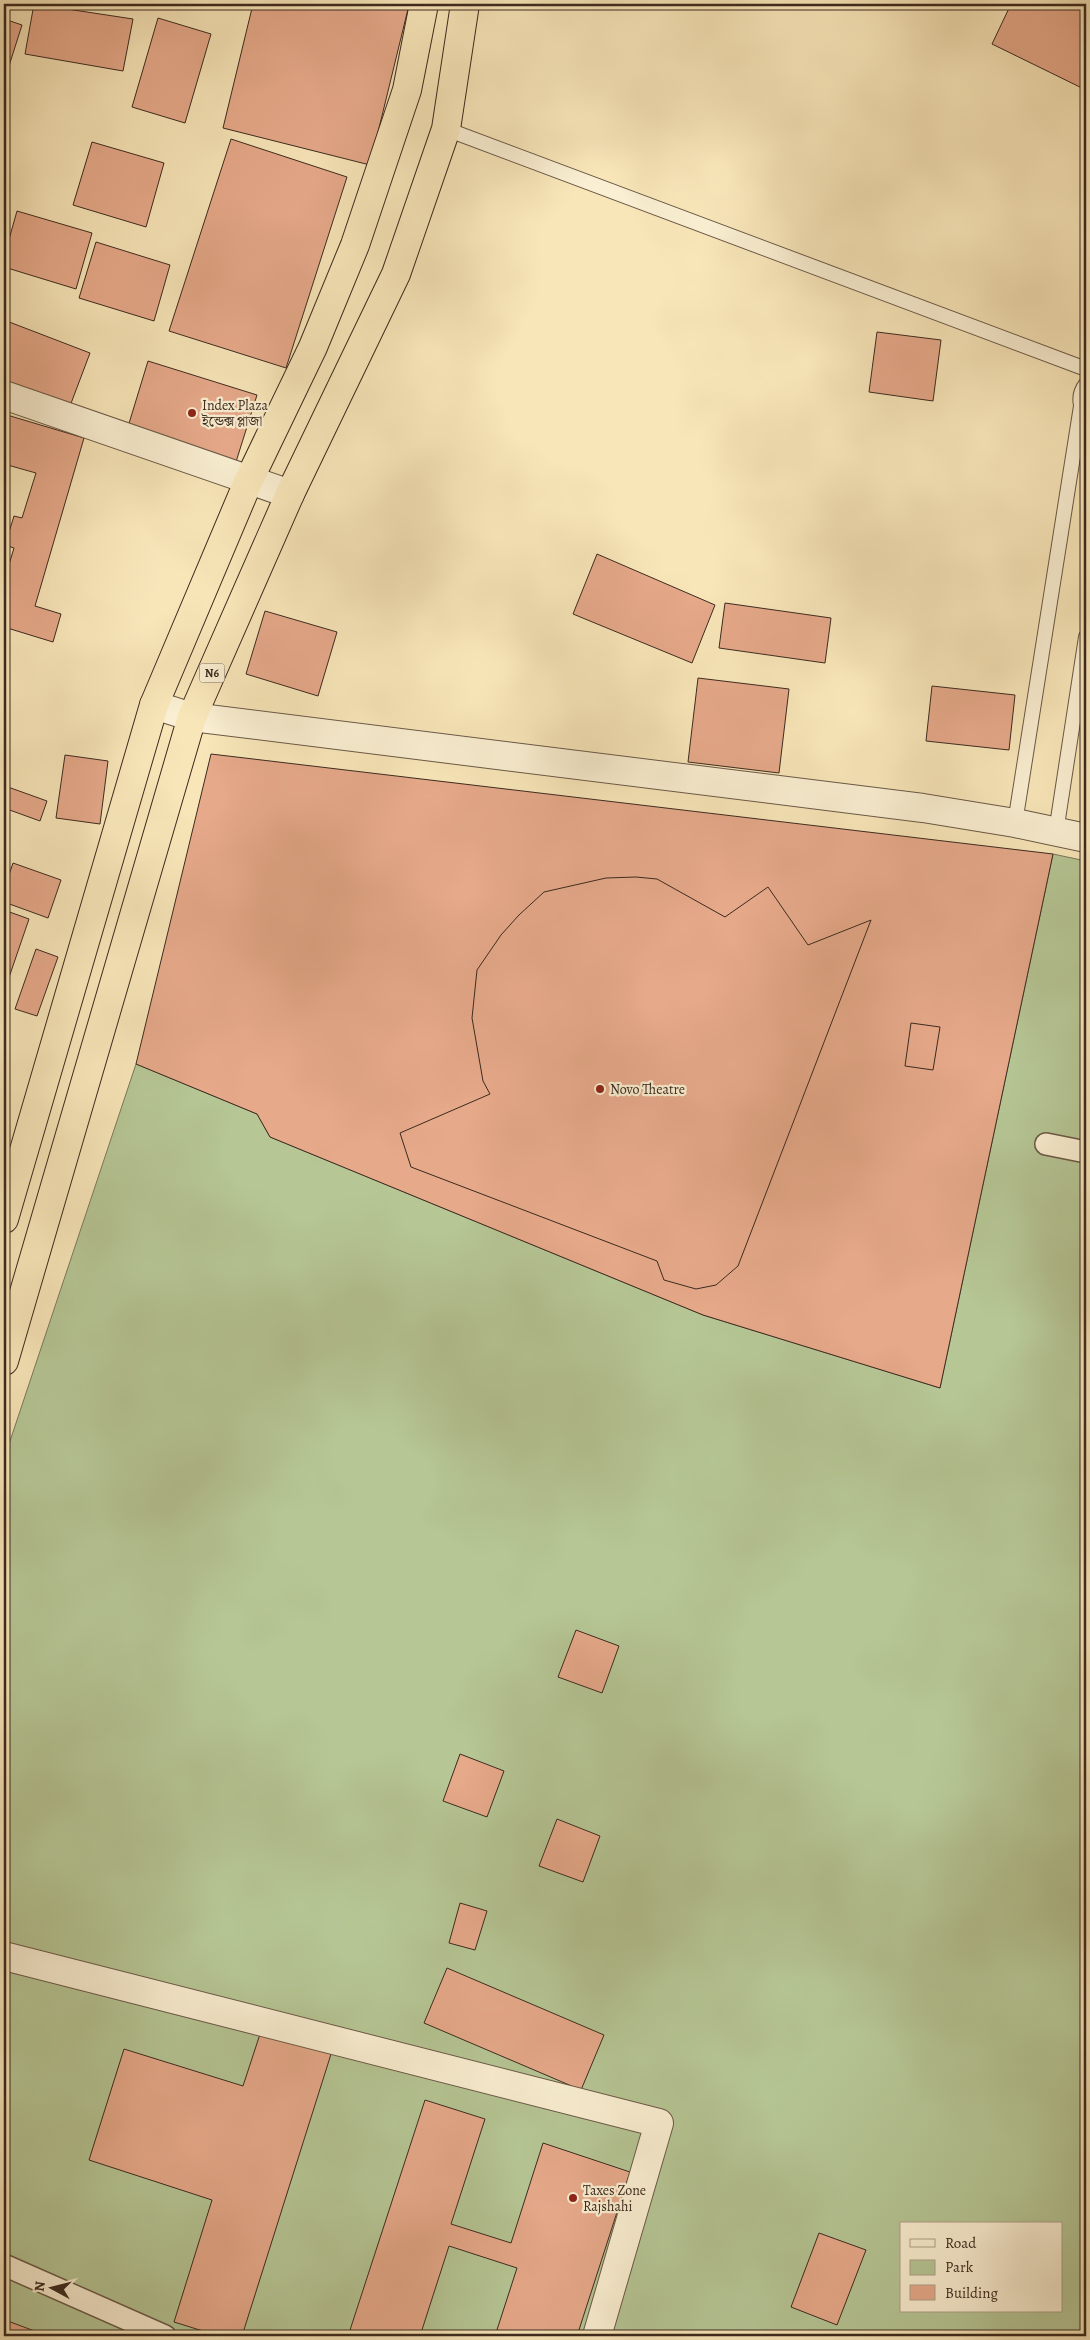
<svg xmlns="http://www.w3.org/2000/svg" width="1090" height="2340" font-family="Alegreya,'Noto Serif Bengali',serif">
  <style>
    .green { fill: #b6c695; stroke: #79785a; fill-rule: evenodd }
    .building { fill: #e6a98a; stroke: #3c2a1f }
    .lines { fill: none; stroke-linecap: round; stroke-linejoin: round }
    .service-casing { stroke: #6b5946; stroke-width: 16 }
    .pedestrian-casing { stroke: #6b5946; stroke-width: 24 }
    .minor-casing { stroke: #6b5946; stroke-width: 30 }
    .trunk-casing { stroke: #3c2a1f; stroke-width: 30 }
    .service { stroke: #faefd2; stroke-width: 14 }
    .pedestrian { stroke: #faefd2; stroke-width: 21 }
    .minor { stroke: #faefd2; stroke-width: 28 }
    .trunk { stroke: #f8e6b9; stroke-width: 28 }
    .poi-dot { fill: #8f2418; stroke: #faefd2; stroke-width: 2 }
    .labels { text-anchor: middle; dominant-baseline: central; stroke-width: 4.5; stroke-linejoin: round; paint-order: stroke }
    .shield { fill: #faefd2; stroke: #756555; stroke-width: 1 }
    .shield-label { font-size: 12px; font-weight: bold; fill: #3c2a1f }
    .poi-label { font-size: 14px; fill: #3c2a1f; stroke: #faefd2; text-anchor: start }
  </style>
  <rect width="100%" height="100%" fill="#f8e6b9"/>
  <filter id="stains"><feTurbulence type="fractalNoise" baseFrequency=".004" numOctaves="4"/><feColorMatrix values="0 0 0 0 .2 0 0 0 0 .09 0 0 0 0 .02 0 0 0 .5 -.17"/></filter>
  <radialGradient id="worn" r=".72"><stop offset=".6" stop-color="#630" stop-opacity="0"/><stop offset="1" stop-color="#630" stop-opacity=".3"/></radialGradient>
  <path class="green" d="M1053,854L1086,861V2336H4V1459L136,1064L257,1114L270,1137L703,1315L940,1388ZM901,2224H1061V2311H901Z"/>
  <g class="building">
    <path d="M34,4L133,19L123,71L25,54Z"/>
    <path d="M253,4H388L408,9L370,165L223,128Z"/>
    <path d="M1011,4H1078L1086,8V90L992,44Z"/>
    <path d="M158,18L211,34L185,123L132,107Z"/>
    <path d="M4,19L22,25L8,69L4,68Z"/>
    <path d="M231,139L347,177L286,368L169,331Z"/>
    <path d="M92,142L164,163L146,227L73,205Z"/>
    <path d="M17,211L92,233L76,289L4,267V257Z"/>
    <path d="M96,242L170,265L154,321L79,298Z"/>
    <path d="M4,320L90,353L70,406L4,381Z"/>
    <path d="M877,332L941,340L933,401L869,392Z"/>
    <path d="M148,361L257,395L235,465L127,430Z"/>
    <path d="M7,415L84,438L35,606L61,614L53,642L4,627V581L14,548L5,545L14,516L22,518L36,473L4,464V427Z"/>
    <path d="M597,554L715,605L692,663L573,614Z"/>
    <path d="M725,603L831,618L825,663L719,648Z"/>
    <path d="M265,611L337,632L318,696L246,674Z"/>
    <path d="M698,678L789,689L779,773L688,762Z"/>
    <path d="M932,686L1015,695L1009,750L926,741Z"/>
    <path d="M211,754L1053,854L940,1388L703,1315L270,1137L257,1114L136,1064Z"/>
    <path d="M65,755L108,761L100,824L56,818Z"/>
    <path d="M8,787L47,801L40,821L4,808V798Z"/>
    <path d="M13,863L61,880L48,918L4,902V890Z"/>
    <path d="M636,877L657,879L725,917L768,887L808,945L871,920L738,1266L716,1285L696,1289L664,1280L657,1261L411,1167L400,1133L490,1094L483,1081L472,1018L477,970L501,935L519,915L544,892L606,878Z"/>
    <path d="M4,910L29,919L4,992Z"/>
    <path d="M36,949L58,957L37,1016L15,1009Z"/>
    <path d="M911,1023L940,1027L933,1070L905,1066Z"/>
    <path d="M576,1630L619,1646L602,1693L558,1677Z"/>
    <path d="M460,1754L504,1771L487,1817L443,1801Z"/>
    <path d="M557,1819L600,1836L583,1882L539,1866Z"/>
    <path d="M460,1903L487,1911L475,1950L449,1943Z"/>
    <path d="M447,1968L604,2035L581,2090L424,2023Z"/>
    <path d="M262,2028L332,2051L242,2336H219L174,2322L212,2200L89,2160L124,2049L243,2086Z"/>
    <path d="M425,2100L485,2119L451,2224L511,2243L543,2143L630,2172L577,2336H495L517,2268L449,2246L420,2336H370L350,2330Z"/>
    <path d="M819,2233L866,2250L837,2325L791,2307Z"/>
    <path d="M5,2320L48,2336H4Z"/>
  </g>
  <g class="lines">
    <defs>
      <g id="service">
        <path d="M446,129L1086,369"/>
        <path d="M1084,413C1079,403 1079,393 1086,384"/>
        <path d="M1015,823L1081,406"/>
        <path d="M1056,832L1086,637"/>
      </g>
      <g id="pedestrian">
        <path d="M1046,1144L1086,1152"/>
        <path d="M4,2265L165,2336"/>
      </g>
      <g id="minor">
        <path d="M4,395L290,494"/>
        <path d="M154,705L192,717L923,808L1015,823L1086,838"/>
        <path d="M4,1956L659,2123L597,2336"/>
      </g>
      <g id="trunk">
        <path d="M4,1219L154,705L249,480L313,347L355,245L407,90L424,4"/>
        <path d="M4,1361L192,717L290,494L396,274L446,129L465,4"/>
      </g>
    </defs>
    <use href="#service" class="service-casing"/>
    <use href="#pedestrian" class="pedestrian-casing"/>
    <use href="#minor" class="minor-casing"/>
    <use href="#trunk" class="trunk-casing"/>
    <use href="#service" class="service"/>
    <use href="#pedestrian" class="pedestrian"/>
    <use href="#minor" class="minor"/>
    <use href="#trunk" class="trunk"/>
  </g>
  <g class="poi-dot">
    <circle cx="192" cy="413" r="5"/>
    <circle cx="600" cy="1089" r="5"/>
    <circle cx="573" cy="2198" r="5"/>
  </g>
  <g class="labels">
    <rect class="shield" x="199.5" y="663.5" width="25" height="19" rx="4"/>
    <g class="shield-label">
      <text x="212" y="673">N6</text>
    </g>
    <g class="poi-label">
      <text x="202" y="405">Index Plaza<tspan x="202" dy="16">ইন্ডেক্স প্লাজা</tspan></text>
      <text x="610" y="1089">Novo Theatre</text>
      <text x="583" y="2190">Taxes Zone<tspan x="583" dy="16">Rajshahi</tspan></text>
    </g>
  </g>
  <rect width="1090" height="2340" fill="none" stroke="#f8e6b9" stroke-width="20"/>
  <rect x="5" y="5" width="1080" height="2330" fill="none" stroke="#3c2a1f" stroke-width="2.5"/>
  <rect x="10" y="10" width="1070" height="2320" fill="none" stroke="#3c2a1f"/>
  <rect x="900" y="2222" width="162" height="90" fill="#faefd2" stroke="#aea08a"/>
  <rect x="910" y="2239" width="25" height="8" fill="#faefd2" stroke="#aea08a"/>
  <text x="945" y="2248" font-size="15" fill="#3c2a1f">Road</text>
  <rect x="910" y="2260" width="25" height="15" fill="#b6c695" stroke="#aea08a"/>
  <text x="945" y="2272" font-size="15" fill="#3c2a1f">Park</text>
  <rect x="910" y="2285" width="25" height="15" fill="#e6a98a" stroke="#aea08a"/>
  <text x="945" y="2298" font-size="15" fill="#3c2a1f">Building</text>
  <g transform="translate(52 2288) rotate(277)" stroke="#faefd2" stroke-width="4" paint-order="stroke">
  <path d="M0-4L9 19L0 12L-9 19Z" fill="#3c2a1f"/>
  <text y="-8" font-size="14" font-weight="bold" text-anchor="middle" fill="#3c2a1f">N</text>
  </g>
  <rect width="100%" height="100%" filter="url(#stains)"/>
  <rect width="100%" height="100%" fill="url(#worn)"/>
</svg>
